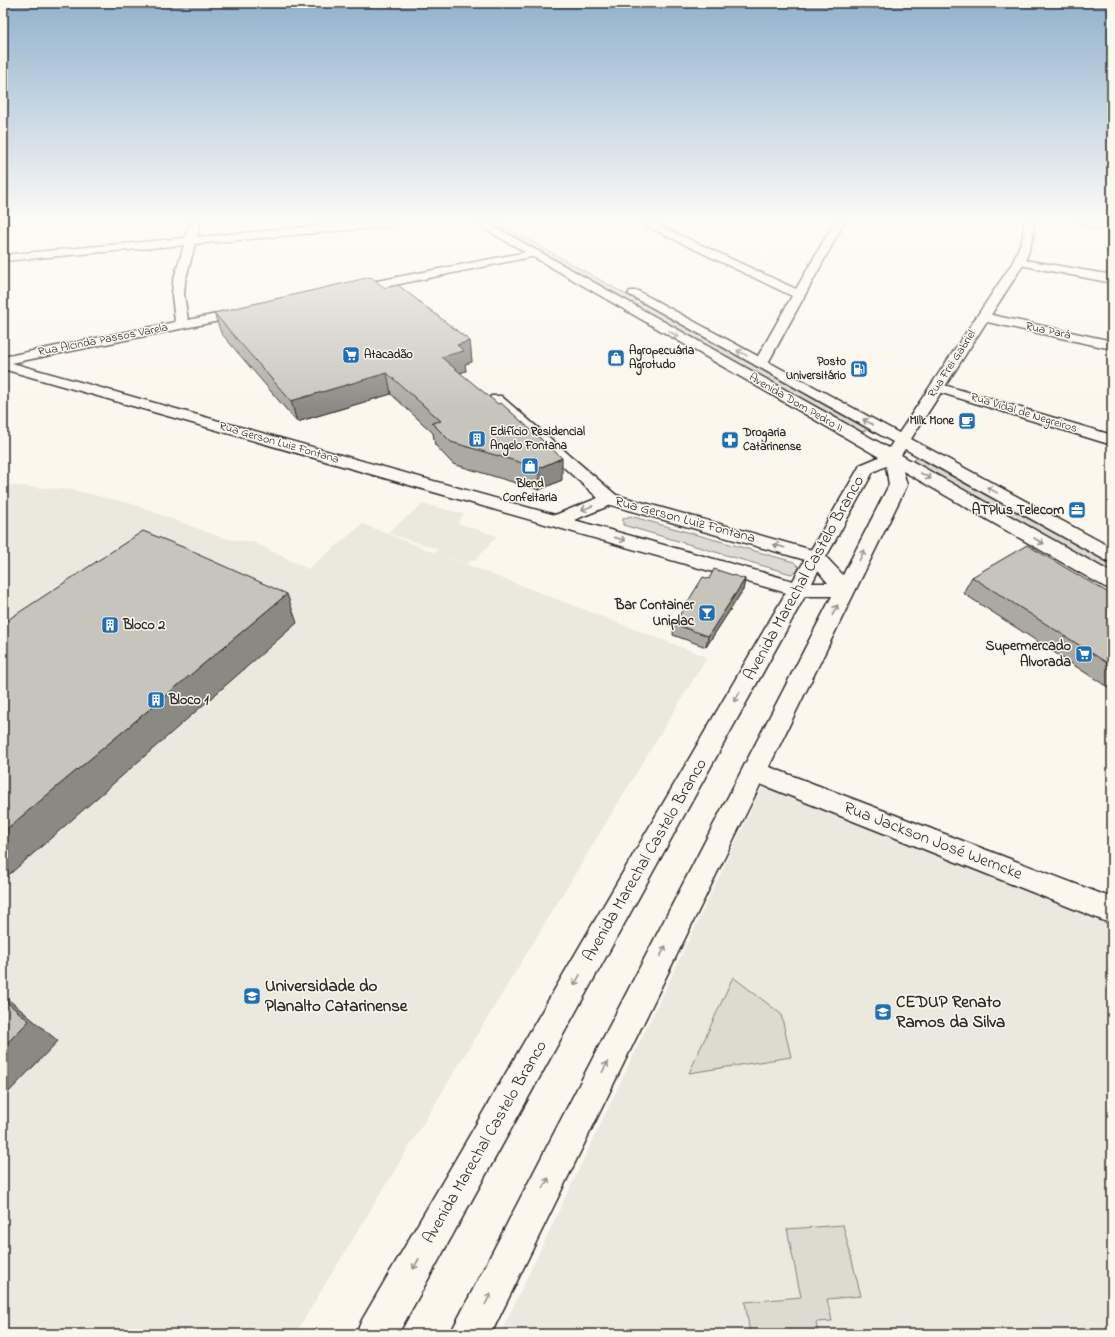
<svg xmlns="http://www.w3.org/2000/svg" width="1115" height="1337" font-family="'Indie Flower',sans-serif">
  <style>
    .built { fill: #ebe8de }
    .green { fill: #dddad0; stroke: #84827e }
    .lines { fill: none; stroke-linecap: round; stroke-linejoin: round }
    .minor-casing { stroke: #2b2b2b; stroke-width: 3 }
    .major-casing { stroke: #2b2b2b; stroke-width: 3 }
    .minor { fill: #fbf7ec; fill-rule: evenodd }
    .major { fill: #fbf7ec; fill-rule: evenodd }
    .wall { fill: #aba9a2; stroke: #2b2b2b }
    .shaded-wall { fill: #8b8984; stroke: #2b2b2b }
    .building { fill: #c7c4bc; stroke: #2b2b2b }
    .oneway { stroke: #93918c }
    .labels { text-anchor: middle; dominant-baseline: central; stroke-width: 3; stroke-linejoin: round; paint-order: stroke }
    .far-street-label { font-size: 12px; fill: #2b2b2b; stroke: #fbf7ec }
    .far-poi-label { font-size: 12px; font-weight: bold; fill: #2b2b2b; stroke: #fbf7ec; text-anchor: start }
    .poi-label { font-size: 14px; font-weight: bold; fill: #2b2b2b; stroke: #fbf7ec; text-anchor: end }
    .street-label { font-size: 14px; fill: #2b2b2b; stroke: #fbf7ec }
    .near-street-label { font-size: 17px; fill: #2b2b2b; stroke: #fbf7ec }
    .near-poi-label { font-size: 17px; font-weight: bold; fill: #2b2b2b; stroke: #fbf7ec; text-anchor: start }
  </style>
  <rect width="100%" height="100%" fill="#fbf7ec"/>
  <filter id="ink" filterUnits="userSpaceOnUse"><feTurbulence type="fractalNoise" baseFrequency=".025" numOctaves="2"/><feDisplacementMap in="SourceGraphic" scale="8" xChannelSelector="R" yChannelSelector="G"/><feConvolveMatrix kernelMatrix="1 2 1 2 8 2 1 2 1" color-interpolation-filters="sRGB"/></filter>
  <g filter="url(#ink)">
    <g class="built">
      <path d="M3,485L73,490L132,504L223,538L253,542L308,569L363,524L435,553L438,549L387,533L423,504L464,514L457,523L497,536L475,561L471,560L467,564L439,554L707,657L295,1334H3Z"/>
      <path d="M763,785L1112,926V1334H500Z"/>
    </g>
    <g class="green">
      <path d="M491,223H498L867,429L861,433Z"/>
      <path d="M918,458L1112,565V574L912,461Z"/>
      <path d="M630,516L794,562L799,567L797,572L791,574L623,525V519Z"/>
      <path d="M733,977L781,1014L791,1057L689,1073Z"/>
      <path d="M843,1225L861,1296L827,1299L832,1321L816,1322L818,1334H750L745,1302L801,1297L787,1229Z"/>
    </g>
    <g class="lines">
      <defs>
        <g id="minor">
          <path d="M190,223H200L197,237L353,223H396L391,226L195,244L185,282L184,295L188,320L245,308L249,309L251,312L249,315L12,363L555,515L598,498L491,402L489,399L491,396H501L616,495L823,553L826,557L823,561L816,563L611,505L574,520L804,584L807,589L804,594L797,596L3,369V357L175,322L172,295L173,282L184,245L3,261V255L185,238Z"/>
          <path d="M640,223H654L796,289L834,223H844L768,363L766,366H756L754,363L792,296Z"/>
          <path d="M1079,223L1112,224V230L1084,226Z"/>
          <path d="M532,251L536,252L538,254L536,256L351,294L345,290L351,286Z"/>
          <path d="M1019,259L1112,275V283L1015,264L1013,262L1015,260Z"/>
          <path d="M983,313L1112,341V349L978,320L977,317Z"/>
          <path d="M937,383L1112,435V445L932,390L930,387L932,384Z"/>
          <path d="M754,761L1112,898V924L745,778L742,771L745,764Z"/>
        </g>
        <path id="major" d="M475,223H488L889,448L893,442L628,294L630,291H638L899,433L1013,262L1023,237L1024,223H1034L1033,237L1025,262L911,439L1112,548V562L1105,560L905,449L901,455L1112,573V588L1105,587L903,471L907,485L491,1334H450L832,596H805L398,1334H356L362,1320L858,469L860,465L879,457ZM886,466L889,485L843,575L826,557L873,472ZM818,571L828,583H812Z"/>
      </defs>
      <use href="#minor" class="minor-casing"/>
      <use href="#major" class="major-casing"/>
      <use href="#minor" class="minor"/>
      <use href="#major" class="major"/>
    </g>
    <g class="wall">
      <path d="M385,288L470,341L472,362L465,364L466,371L460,373L562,480L539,490L453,464L435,445L433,433L391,394L297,422L221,333L214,313Z"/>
      <path d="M972,577L1112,595V690L963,593Z"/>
      <path d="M709,579H745L743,590L706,647L673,635L674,624Z"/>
    </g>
    <g class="shaded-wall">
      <path d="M470,341L472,362L465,364L466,371L443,378L441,357L457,345Z"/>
      <path d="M387,373L391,394L297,422L291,401Z"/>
      <path d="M562,458V480L539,490V468Z"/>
      <path d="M745,579L743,590L706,647L708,636Z"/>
      <path d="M287,594L297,623L3,880V832Z"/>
      <path d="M3,995L58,1041L3,1098Z"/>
    </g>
    <g class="building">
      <path d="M371,277L385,288L398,285L470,341L457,345L464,351L441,357L498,404L501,403L562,458L539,468L451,442L432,423L441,421L387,373L291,401L214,313Z"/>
      <path d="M143,531L200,554L199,555L287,594L3,832V623Z"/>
      <path d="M1027,545L1112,595V666L972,577Z"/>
      <path d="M714,569L745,579L708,636L674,624L703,577L709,579Z"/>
      <path d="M3,999L29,1021L3,1047Z"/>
    </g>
    <defs><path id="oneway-shaft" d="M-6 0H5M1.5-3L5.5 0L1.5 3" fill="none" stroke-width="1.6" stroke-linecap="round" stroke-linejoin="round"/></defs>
    <g class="oneway">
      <use href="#oneway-shaft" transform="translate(674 334) rotate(30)"/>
      <use href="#oneway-shaft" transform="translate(742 353) rotate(-151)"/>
      <use href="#oneway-shaft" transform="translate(868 422) rotate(-151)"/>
      <use href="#oneway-shaft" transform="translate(926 476) rotate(30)"/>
      <use href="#oneway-shaft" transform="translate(992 490) rotate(-151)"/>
      <use href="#oneway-shaft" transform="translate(587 508) rotate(158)"/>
      <use href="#oneway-shaft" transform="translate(620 539) rotate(16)"/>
      <use href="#oneway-shaft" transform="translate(1039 541) rotate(30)"/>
      <use href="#oneway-shaft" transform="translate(779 546) rotate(-164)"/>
      <use href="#oneway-shaft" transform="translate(862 555) rotate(-63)"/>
      <use href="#oneway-shaft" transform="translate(835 610) rotate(-63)"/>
      <use href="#oneway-shaft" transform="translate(737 697) rotate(119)"/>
      <use href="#oneway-shaft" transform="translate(663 951) rotate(-63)"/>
      <use href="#oneway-shaft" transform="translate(577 980) rotate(120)"/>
      <use href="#oneway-shaft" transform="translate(605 1067) rotate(-63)"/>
      <use href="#oneway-shaft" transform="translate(546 1183) rotate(-63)"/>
      <use href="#oneway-shaft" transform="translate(416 1264) rotate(119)"/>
      <use href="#oneway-shaft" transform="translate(488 1299) rotate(-63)"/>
    </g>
  </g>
  <linearGradient id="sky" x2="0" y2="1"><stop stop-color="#92b2ce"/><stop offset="0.54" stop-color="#fdfbf6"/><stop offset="1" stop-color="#fdfbf6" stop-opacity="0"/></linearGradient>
  <rect width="1115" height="410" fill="url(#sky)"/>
  <defs>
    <symbol id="supermarket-square" viewBox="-11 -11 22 22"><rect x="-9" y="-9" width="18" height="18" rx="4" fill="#1f6fb2" stroke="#fbf7ec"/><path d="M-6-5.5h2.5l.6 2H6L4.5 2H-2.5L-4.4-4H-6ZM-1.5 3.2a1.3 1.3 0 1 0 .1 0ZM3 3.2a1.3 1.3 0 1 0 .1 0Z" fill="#fff"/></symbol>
    <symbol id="shop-square" viewBox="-11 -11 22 22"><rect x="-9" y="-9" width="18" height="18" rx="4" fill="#1f6fb2" stroke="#fbf7ec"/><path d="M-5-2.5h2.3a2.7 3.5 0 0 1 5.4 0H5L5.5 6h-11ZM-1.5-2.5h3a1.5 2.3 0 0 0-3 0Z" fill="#fff"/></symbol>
    <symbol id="fuel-square" viewBox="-11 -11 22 22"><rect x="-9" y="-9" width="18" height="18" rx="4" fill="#1f6fb2" stroke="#fbf7ec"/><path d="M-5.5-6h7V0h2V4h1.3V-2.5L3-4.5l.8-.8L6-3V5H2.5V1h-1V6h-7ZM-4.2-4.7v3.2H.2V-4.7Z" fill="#fff"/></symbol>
    <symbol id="cafe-square" viewBox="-11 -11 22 22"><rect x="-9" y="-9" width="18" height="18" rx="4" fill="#1f6fb2" stroke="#fbf7ec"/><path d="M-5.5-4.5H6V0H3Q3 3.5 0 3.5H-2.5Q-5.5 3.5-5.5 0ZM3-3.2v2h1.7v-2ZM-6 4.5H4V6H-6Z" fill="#fff"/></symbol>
    <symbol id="building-square" viewBox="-11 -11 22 22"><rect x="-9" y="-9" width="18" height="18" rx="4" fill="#1f6fb2" stroke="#fbf7ec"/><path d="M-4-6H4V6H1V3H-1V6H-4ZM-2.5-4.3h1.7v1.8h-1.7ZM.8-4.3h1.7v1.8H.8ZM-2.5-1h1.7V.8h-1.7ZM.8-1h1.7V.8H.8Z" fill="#fff"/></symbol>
    <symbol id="pharmacy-square" viewBox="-11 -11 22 22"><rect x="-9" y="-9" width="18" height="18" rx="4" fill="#1f6fb2" stroke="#fbf7ec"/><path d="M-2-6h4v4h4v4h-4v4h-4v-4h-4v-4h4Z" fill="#fff"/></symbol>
    <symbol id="office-square" viewBox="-11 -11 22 22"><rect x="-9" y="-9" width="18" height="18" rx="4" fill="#1f6fb2" stroke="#fbf7ec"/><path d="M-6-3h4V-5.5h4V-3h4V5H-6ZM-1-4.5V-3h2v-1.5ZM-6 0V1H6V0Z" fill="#fff"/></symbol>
    <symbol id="bar-square" viewBox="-11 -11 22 22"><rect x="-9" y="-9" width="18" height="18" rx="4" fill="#1f6fb2" stroke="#fbf7ec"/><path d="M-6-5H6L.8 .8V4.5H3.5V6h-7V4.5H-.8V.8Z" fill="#fff"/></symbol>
    <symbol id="university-square" viewBox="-11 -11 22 22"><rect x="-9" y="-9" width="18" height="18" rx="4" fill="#1f6fb2" stroke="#fbf7ec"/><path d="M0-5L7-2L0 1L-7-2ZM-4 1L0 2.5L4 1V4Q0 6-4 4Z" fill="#fff"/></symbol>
  </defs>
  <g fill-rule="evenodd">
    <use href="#supermarket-square" x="341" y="345" width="20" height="20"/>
    <use href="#shop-square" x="606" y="348" width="20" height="20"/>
    <use href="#fuel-square" x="849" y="359" width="20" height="20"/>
    <use href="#cafe-square" x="957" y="411" width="20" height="20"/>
    <use href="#building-square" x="467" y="429" width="20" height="20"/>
    <use href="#pharmacy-square" x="720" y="430" width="20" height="20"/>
    <use href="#shop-square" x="520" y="456" width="20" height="20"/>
    <use href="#office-square" x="1067" y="500" width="20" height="20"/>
    <use href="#bar-square" x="697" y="603" width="20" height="20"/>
    <use href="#building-square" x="100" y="615" width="20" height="20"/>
    <use href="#supermarket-square" x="1074" y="644" width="20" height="20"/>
    <use href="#building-square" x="146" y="690" width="20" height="20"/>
    <use href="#university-square" x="242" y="986" width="20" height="20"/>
    <use href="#university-square" x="873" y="1002" width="20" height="20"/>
  </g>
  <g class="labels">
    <g class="far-street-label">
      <text transform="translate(1048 331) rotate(12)">Rua Pará</text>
      <text transform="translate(103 340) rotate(-11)">Rua Alcinda Passos Varela</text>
      <text transform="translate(952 364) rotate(-57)">Rua Frei Gabriel</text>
      <text transform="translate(796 403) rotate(30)">Avenida Dom Pedro II</text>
      <text transform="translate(1024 413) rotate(17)">Rua Vidal de Negreiros</text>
      <text transform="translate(279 443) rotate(16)">Rua Gerson Luiz Fontana</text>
    </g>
    <g class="far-poi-label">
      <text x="629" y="351">Agropecuária<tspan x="629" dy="14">Agrotudo</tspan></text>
      <text x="364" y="355">Atacadão</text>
      <text x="846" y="362" text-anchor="end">Posto<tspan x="846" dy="14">Universitário</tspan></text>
      <text x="954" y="421" text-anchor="end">Milk Mone</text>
      <text x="490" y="432">Edifício Residencial<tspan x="490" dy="14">Angelo Fontana</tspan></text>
      <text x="743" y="433">Drogaria<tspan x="743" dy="14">Catarinense</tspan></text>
      <text x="530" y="484" text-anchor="middle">Blend<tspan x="530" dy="14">Confeitaria</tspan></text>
    </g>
    <g class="poi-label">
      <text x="1064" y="510">ATPlus Telecom</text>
      <text x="694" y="605">Bar Container<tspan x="694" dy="16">Uniplac</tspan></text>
      <text x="123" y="625" text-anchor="start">Bloco 2</text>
      <text x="1071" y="646">Supermercado<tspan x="1071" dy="16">Alvorada</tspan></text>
      <text x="169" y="700" text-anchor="start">Bloco 1</text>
    </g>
    <g class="street-label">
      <text transform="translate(685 520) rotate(15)">Rua Gerson Luiz Fontana</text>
    </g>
    <g class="near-street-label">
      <text transform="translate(804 578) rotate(-61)">Avenida Marechal Castelo Branco</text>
      <text transform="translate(933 841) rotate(21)">Rua Jackson José Werncke</text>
      <text transform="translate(645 860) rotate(-60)">Avenida Marechal Castelo Branco</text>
      <text transform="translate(485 1142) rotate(-60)">Avenida Marechal Castelo Branco</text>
    </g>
    <g class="near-poi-label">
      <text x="265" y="986">Universidade do<tspan x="265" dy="20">Planalto Catarinense</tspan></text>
      <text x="896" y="1002">CEDUP Renato<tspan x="896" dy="20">Ramos da Silva</tspan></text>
    </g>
  </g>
  <rect width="1115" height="1337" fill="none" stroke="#fbf7ec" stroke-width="16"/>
  <rect x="8" y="8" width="1099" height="1321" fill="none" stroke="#2b2b2b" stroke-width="1.5" filter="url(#ink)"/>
</svg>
